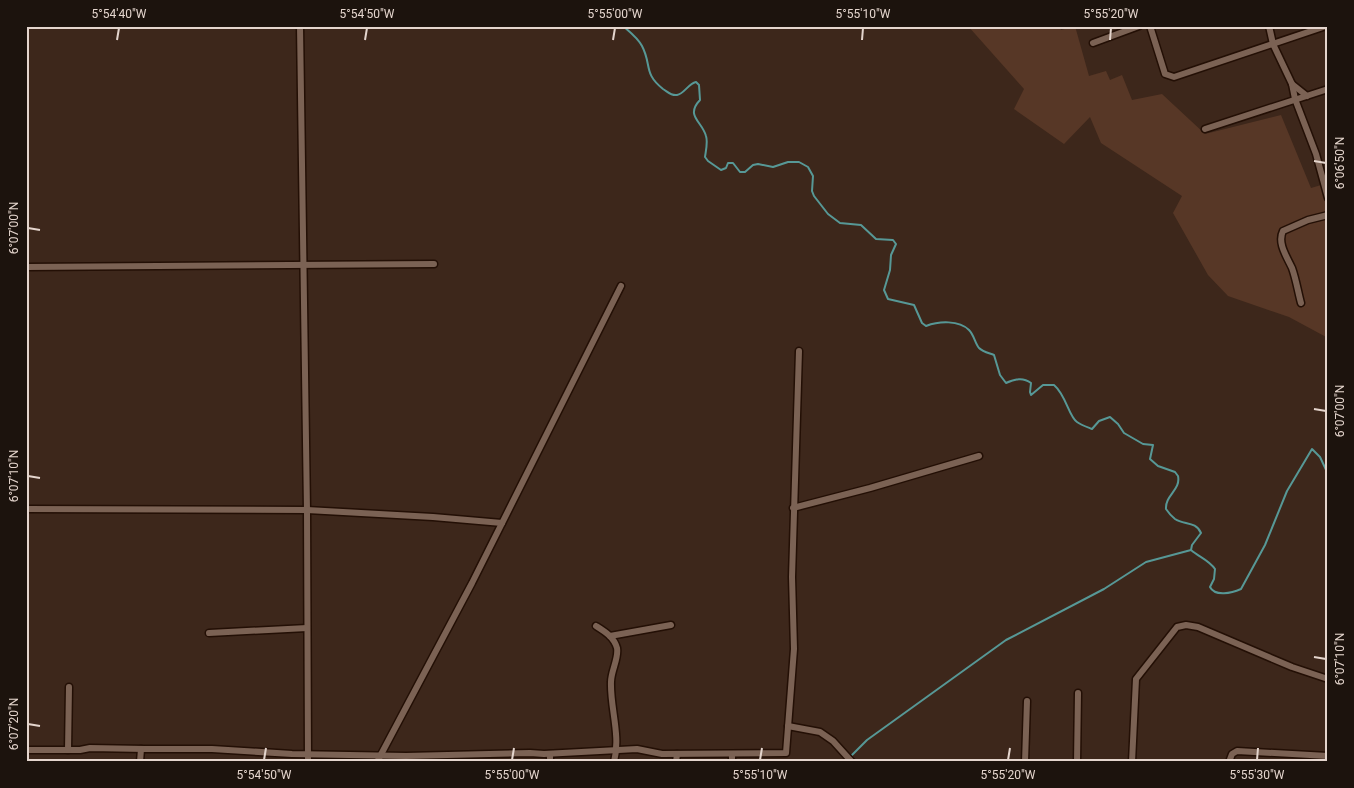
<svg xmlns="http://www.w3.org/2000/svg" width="1354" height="788" font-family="Roboto,sans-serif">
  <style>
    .green { fill: #573726 }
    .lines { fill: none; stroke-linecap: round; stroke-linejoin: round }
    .stream { stroke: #579896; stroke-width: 2 }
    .street-casing { stroke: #230f05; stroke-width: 9 }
    .street { stroke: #7b6254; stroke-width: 6 }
    .ticks { fill: none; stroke: #e4d5cd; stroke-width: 2 }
    .neatline { fill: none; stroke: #e4d5cd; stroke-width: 2 }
    .ticks-label { font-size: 12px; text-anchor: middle; fill: #e4d5cd }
  </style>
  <rect width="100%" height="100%" fill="#3d271b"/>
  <path class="green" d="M968,26H1059L1061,30L1075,26L1089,76L1106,71L1110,80L1122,75L1132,100L1162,94L1205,134L1281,115L1311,188L1328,183V338L1289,317L1228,296L1208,275L1173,213L1182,196L1101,143L1090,117L1064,144L1014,109L1024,89Z"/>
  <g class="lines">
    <g class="stream">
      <path d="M623,26C630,32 638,38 642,46C652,65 643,73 663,89C668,92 671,96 677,95C684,94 688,84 696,82L699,85L700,100C685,116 702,121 706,136C708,142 706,150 705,157L708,161L721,170L726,168L728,163H733L740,172H745L753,165L758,164L773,167L788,162H799L808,167L813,176L812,191L814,196L828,214L840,223L861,225L876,239L893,240L896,244L891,255L890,270L884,290L888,299L914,305L922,323L926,326C939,321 959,320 969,330C974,335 975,343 979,348C983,352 989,353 994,355L1000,375L1006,383C1015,379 1023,377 1031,383L1030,392L1031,395L1043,385H1054C1066,395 1069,417 1077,422C1081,425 1087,427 1092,429L1099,421L1110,417L1118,424L1124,433L1143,444L1153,445L1150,459L1158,466L1175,472L1178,476C1181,490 1165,495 1166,509C1168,512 1171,516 1175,519C1184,525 1196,521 1201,533L1192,545L1191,550C1199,557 1209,560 1215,569L1214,579L1210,587C1215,597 1232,593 1241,589L1265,545L1287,491L1312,449L1320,457L1328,474"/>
      <path d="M850,757L867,740L1006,640L1104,589L1146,562L1191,550"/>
    </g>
    <defs>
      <g id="street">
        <path d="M300,26L307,510L308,762"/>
        <path d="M1150,26L1165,74L1174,77L1326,26"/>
        <path d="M1269,26L1273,44L1292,84L1307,96"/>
        <path d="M1093,43L1139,26"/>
        <path d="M1292,84L1295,99L1316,154L1328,198"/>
        <path d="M1205,129L1328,89"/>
        <path d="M26,267L434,264"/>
        <path d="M1301,303C1298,292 1296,279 1292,268C1287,257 1277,243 1283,231L1308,220L1328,215"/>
        <path d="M793,508L870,488L979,456"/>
        <path d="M26,509L307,510L433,517L502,523"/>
        <path d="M596,626C604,631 614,637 617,648C619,658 611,671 611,682C610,708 621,735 614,762"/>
        <path d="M209,633L307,628"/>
        <path d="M610,636L671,625"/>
        <path d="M788,726L820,732L833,741L852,762"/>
        <path d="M26,750H80L90,748L145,749H212L292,754L406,756L530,753L544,754L637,749L662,754L786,753L794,649L792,577L799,351"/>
        <path d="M68,750L69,687"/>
        <path d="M550,754V762"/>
        <path d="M140,762L141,749"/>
        <path d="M377,762L472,583L621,286"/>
        <path d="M676,762L677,754"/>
        <path d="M732,762V754"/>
        <path d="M1025,762L1027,701"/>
        <path d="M1077,762L1078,693"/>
        <path d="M1132,762L1136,679L1177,627L1186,625L1198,627L1292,667L1328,679"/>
        <path d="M1229,762L1232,754L1237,751L1328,756"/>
      </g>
    </defs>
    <use href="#street" class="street-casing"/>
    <use href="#street" class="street"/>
  </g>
  <path class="ticks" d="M117,40L119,28M365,40L367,28M613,40L615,28M862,40L863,28M1110,40L1111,28M1314,161L1326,163M28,228L40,230M1314,409L1326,411M28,476L40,478M1314,657L1326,659M28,724L40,726M264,760L266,748M512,760L514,748M760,760L762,748M1008,760L1010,748M1257,760L1258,748"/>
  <rect width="1354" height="788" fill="none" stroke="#1c130d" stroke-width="55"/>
  <rect x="28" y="28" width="1298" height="732" class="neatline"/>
  <g class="ticks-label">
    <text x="119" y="18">5°54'40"W</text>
    <text x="367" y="18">5°54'50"W</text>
    <text x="615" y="18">5°55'00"W</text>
    <text x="863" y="18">5°55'10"W</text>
    <text x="1111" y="18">5°55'20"W</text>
    <text transform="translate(1340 163) rotate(-90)" y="4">6°06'50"N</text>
    <text transform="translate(14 228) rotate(-90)" y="4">6°07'00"N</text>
    <text transform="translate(1340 411) rotate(-90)" y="4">6°07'00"N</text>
    <text transform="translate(14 476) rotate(-90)" y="4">6°07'10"N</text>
    <text transform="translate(1340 659) rotate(-90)" y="4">6°07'10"N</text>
    <text transform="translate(14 724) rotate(-90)" y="4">6°07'20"N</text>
    <text x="264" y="779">5°54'50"W</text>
    <text x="512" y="779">5°55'00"W</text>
    <text x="760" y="779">5°55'10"W</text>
    <text x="1008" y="779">5°55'20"W</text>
    <text x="1257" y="779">5°55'30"W</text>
  </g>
</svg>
